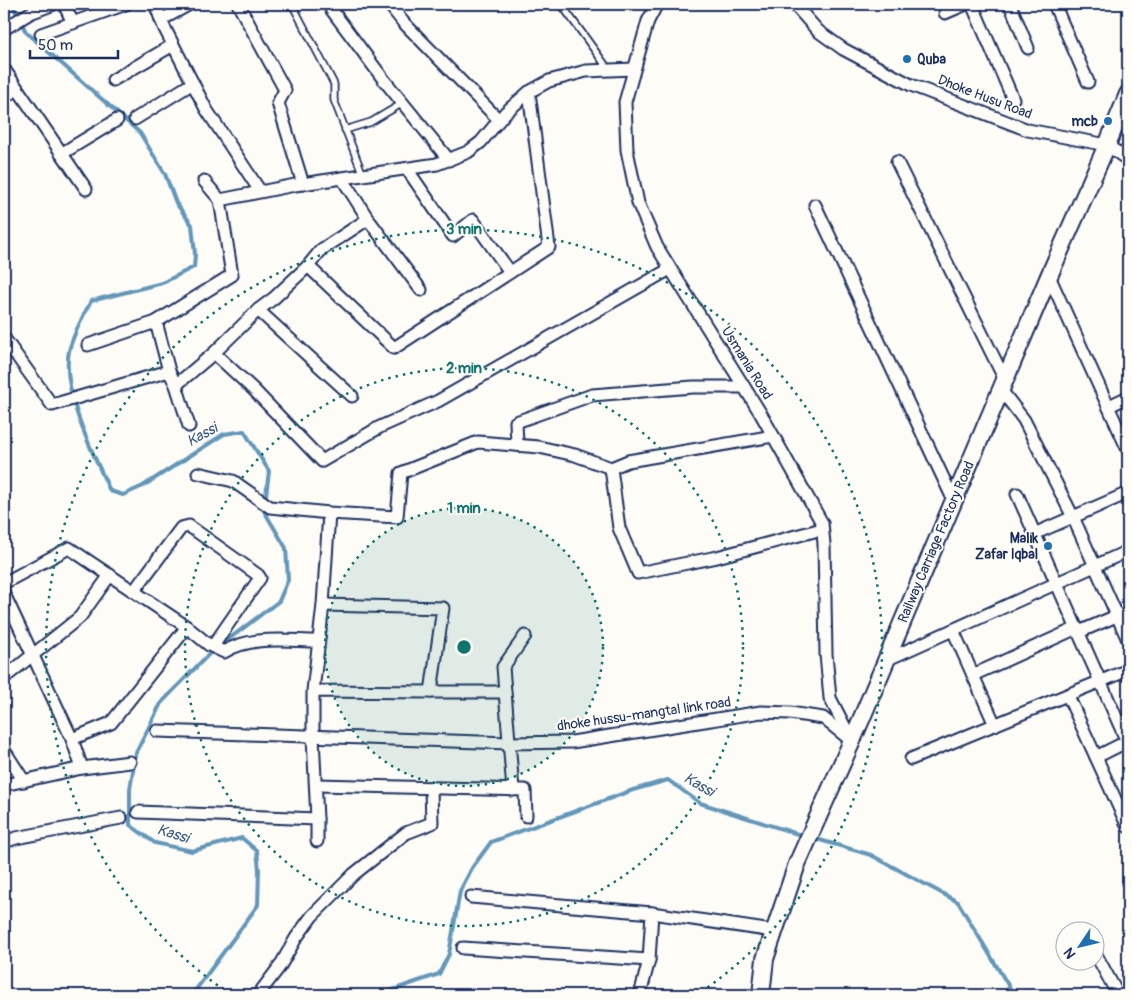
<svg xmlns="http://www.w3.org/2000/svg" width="1132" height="999" font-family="Pangolin,sans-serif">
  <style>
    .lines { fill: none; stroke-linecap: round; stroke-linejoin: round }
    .stream { stroke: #6497b9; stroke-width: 4 }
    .service-casing { stroke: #1b2f5e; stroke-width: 9 }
    .minor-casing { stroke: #1b2f5e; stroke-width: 15 }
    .secondary-casing { stroke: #1b2f5e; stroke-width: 20 }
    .service { stroke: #fdfcf7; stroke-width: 5.5 }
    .minor { stroke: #fdfcf7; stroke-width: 11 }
    .secondary { stroke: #fdfcf7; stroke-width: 16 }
    .ring { fill: none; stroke: #0f766e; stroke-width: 2.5; stroke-dasharray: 2.5 5 }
    .poi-dot { fill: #1f6fb2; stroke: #fdfcf7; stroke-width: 2 }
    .labels { text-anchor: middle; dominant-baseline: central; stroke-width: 4; stroke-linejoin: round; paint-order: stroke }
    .poi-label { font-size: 14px; font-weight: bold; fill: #1b2f5e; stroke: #fdfcf7; text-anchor: end }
    .street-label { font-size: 14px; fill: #1b2f5e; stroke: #fdfcf7 }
    .water-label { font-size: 15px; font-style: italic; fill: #395a84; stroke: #fdfcf7 }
    .centre { fill: #0f766e; stroke: #fdfcf7; stroke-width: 2.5 }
    .ring-label { font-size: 15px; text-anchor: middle; font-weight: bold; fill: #0f766e; stroke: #fdfcf7; stroke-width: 4; stroke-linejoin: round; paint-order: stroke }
  </style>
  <rect width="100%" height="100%" fill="#fdfcf7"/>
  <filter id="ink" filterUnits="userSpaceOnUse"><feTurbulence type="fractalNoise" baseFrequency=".02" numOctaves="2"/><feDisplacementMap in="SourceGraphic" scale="10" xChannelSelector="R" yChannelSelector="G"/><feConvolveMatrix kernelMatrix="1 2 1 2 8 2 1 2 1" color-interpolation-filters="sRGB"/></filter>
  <g filter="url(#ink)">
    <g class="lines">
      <g class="stream">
        <path d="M12,4L26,32L140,133L165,174L176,203L192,225L195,254L194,267L162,283L91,301C83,316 73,334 69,351C61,392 93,453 110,491L123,495L143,486L224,434L244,431L269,471L264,511L286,548L288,580L279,601L209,654L161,703L136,753L130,789V825L155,843L192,851L242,838L257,851L259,870L258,905L192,995"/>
        <path d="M813,838L871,855L958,902L1014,995"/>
        <path d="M378,995L439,974L449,954L460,891L472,868L491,842L633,790L668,780L700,803L804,836"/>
      </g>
      <defs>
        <g id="service">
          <path d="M292,4L334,84V100L363,175"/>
          <path d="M561,4L609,70"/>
          <path d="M345,130L371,122L403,103"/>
        </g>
        <g id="minor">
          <path d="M64,4L73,23"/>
          <path d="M155,4L164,27L206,109L260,191"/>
          <path d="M238,4L285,90L278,103L303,184"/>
          <path d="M389,4L403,22L499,120"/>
          <path d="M657,4L648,21L625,102L627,150L638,203L657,247L761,414L822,523L824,544L826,654L830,698L852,741"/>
          <path d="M794,4L818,31L843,49L911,85L1028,130L1107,145L1128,160"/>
          <path d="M972,4L1013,99"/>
          <path d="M1010,4L1028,48"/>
          <path d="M1054,4L1088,82"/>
          <path d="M331,9L384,80L449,160"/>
          <path d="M945,13L966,4"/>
          <path d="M161,20L190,4"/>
          <path d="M4,29L30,13L54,4"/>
          <path d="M41,34L126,4"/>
          <path d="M4,69L86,189"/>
          <path d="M113,80L173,45"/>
          <path d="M4,97L17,89"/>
          <path d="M135,119L193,83"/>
          <path d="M61,154L117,120"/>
          <path d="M897,162L1005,380"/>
          <path d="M407,169L453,236L473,220L510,272"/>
          <path d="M342,178L368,219L421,290"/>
          <path d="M220,200L295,185L437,164L468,152L481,142L505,113L529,92L549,81L586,71L634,69"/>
          <path d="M815,205L954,501"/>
          <path d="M308,266L394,348L549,247L529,92"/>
          <path d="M1049,276L1128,450"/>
          <path d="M258,310L352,396"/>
          <path d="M156,322L169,371L176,385L189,426"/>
          <path d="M4,338L52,405L169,371"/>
          <path d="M88,345L156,322L232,275L220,200L204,181"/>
          <path d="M214,353L254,390L322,461L380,427L438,401L670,269"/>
          <path d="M176,385L214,353L258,310L274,298L308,266L321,250L368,219"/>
          <path d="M1001,390L1024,420L1073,517L1128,640"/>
          <path d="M1109,406L1128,397"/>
          <path d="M773,436L628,461L611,468L619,528L638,573L717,557L822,529"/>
          <path d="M517,445L516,422L592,395L693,387H744"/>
          <path d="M198,473L233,481L270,507L329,513L397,517L401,473L478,442L539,447L575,455L611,468"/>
          <path d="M1017,494L1128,744"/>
          <path d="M1034,534L1128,493"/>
          <path d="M4,583L69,548L187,627L209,645L224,652C252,635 287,641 318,641"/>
          <path d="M134,591L181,528L189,526L258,575L260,578L213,646"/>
          <path d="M4,594L72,739L111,723L187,627"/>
          <path d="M323,605L329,513"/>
          <path d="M953,630L995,725"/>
          <path d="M1079,632L1128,611"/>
          <path d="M886,660L1128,551"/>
          <path d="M973,675L1077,628"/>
          <path d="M4,678L80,617L110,575"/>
          <path d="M431,692H505"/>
          <path d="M1068,696L1128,827"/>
          <path d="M157,731L509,743L572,742L761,712L790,713L823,718L848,738"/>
          <path d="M72,739L82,768"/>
          <path d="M4,750L24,781"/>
          <path d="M1096,757L1128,741"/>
          <path d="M911,759L1128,670"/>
          <path d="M4,785L82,768L130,762"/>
          <path d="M316,785L525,790L526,816"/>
          <path d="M513,790L503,667L525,636"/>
          <path d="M138,812L317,819L313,737V691L323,605L443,608L431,692L313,691"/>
          <path d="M317,841V819"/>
          <path d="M4,842L16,838L121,818"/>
          <path d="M471,897L652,913L649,960L640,995"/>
          <path d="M652,913L773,931"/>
          <path d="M463,948L649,960"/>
          <path d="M1094,951L1118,995"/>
          <path d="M258,995L280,966L296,938L312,916L354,874L406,833L432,823L431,788"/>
        </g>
        <path id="secondary" d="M761,995L765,959L797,864L852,741L1049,276L1107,145L1128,94"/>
      </defs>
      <use href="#service" class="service-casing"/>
      <use href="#minor" class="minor-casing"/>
      <use href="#secondary" class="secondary-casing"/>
      <use href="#service" class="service"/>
      <use href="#minor" class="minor"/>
      <use href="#secondary" class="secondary"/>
    </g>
  </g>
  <circle cx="464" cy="647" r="139" fill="#0f766e" fill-opacity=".12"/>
  <g class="ring">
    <circle cx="464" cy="647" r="139"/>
    <circle cx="464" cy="647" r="279"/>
    <path d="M230 994A418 418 0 1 1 698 994"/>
  </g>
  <g class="poi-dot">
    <circle cx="907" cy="59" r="5"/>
    <circle cx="1108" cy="121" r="5"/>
    <circle cx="1048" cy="546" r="5"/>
  </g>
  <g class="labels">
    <g class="poi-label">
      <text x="917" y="59" text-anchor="start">Quba</text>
      <text x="1098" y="121">mcb</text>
      <text x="1038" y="538">Malik<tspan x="1038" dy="16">Zafar Iqbal</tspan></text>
    </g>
    <g class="street-label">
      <text transform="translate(985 97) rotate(21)">Dhoke Husu Road</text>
      <text transform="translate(747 363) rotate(58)">Usmania Road</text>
      <text transform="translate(936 542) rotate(-67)">Railway Carriage Factory Road</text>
      <text transform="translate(644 714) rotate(-8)">dhoke hussu-mangtal link road</text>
    </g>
    <g class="water-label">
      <text transform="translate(202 435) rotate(-29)">Kassi</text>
      <text transform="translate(699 785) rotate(30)">Kassi</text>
      <text transform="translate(173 834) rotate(17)">Kassi</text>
    </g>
  </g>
  <circle cx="464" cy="647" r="8" class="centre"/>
  <g class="ring-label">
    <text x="464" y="234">3 min</text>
    <text x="464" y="373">2 min</text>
    <text x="464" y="513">1 min</text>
  </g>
  <rect width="1132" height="999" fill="none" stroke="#fdfcf7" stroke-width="20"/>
  <rect x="10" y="10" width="1112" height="979" fill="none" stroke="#1b2f5e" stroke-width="2" filter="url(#ink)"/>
  <g transform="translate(1080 946) rotate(235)"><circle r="24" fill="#fdfcf7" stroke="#a3aaba"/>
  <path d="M0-4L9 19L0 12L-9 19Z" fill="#1f6fb2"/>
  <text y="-8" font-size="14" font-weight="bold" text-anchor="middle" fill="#1b2f5e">N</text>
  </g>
  <path d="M30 50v8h88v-8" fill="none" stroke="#1b2f5e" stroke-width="2.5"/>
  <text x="38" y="50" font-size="15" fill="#1b2f5e" stroke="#fdfcf7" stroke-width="4" paint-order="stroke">50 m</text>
</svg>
